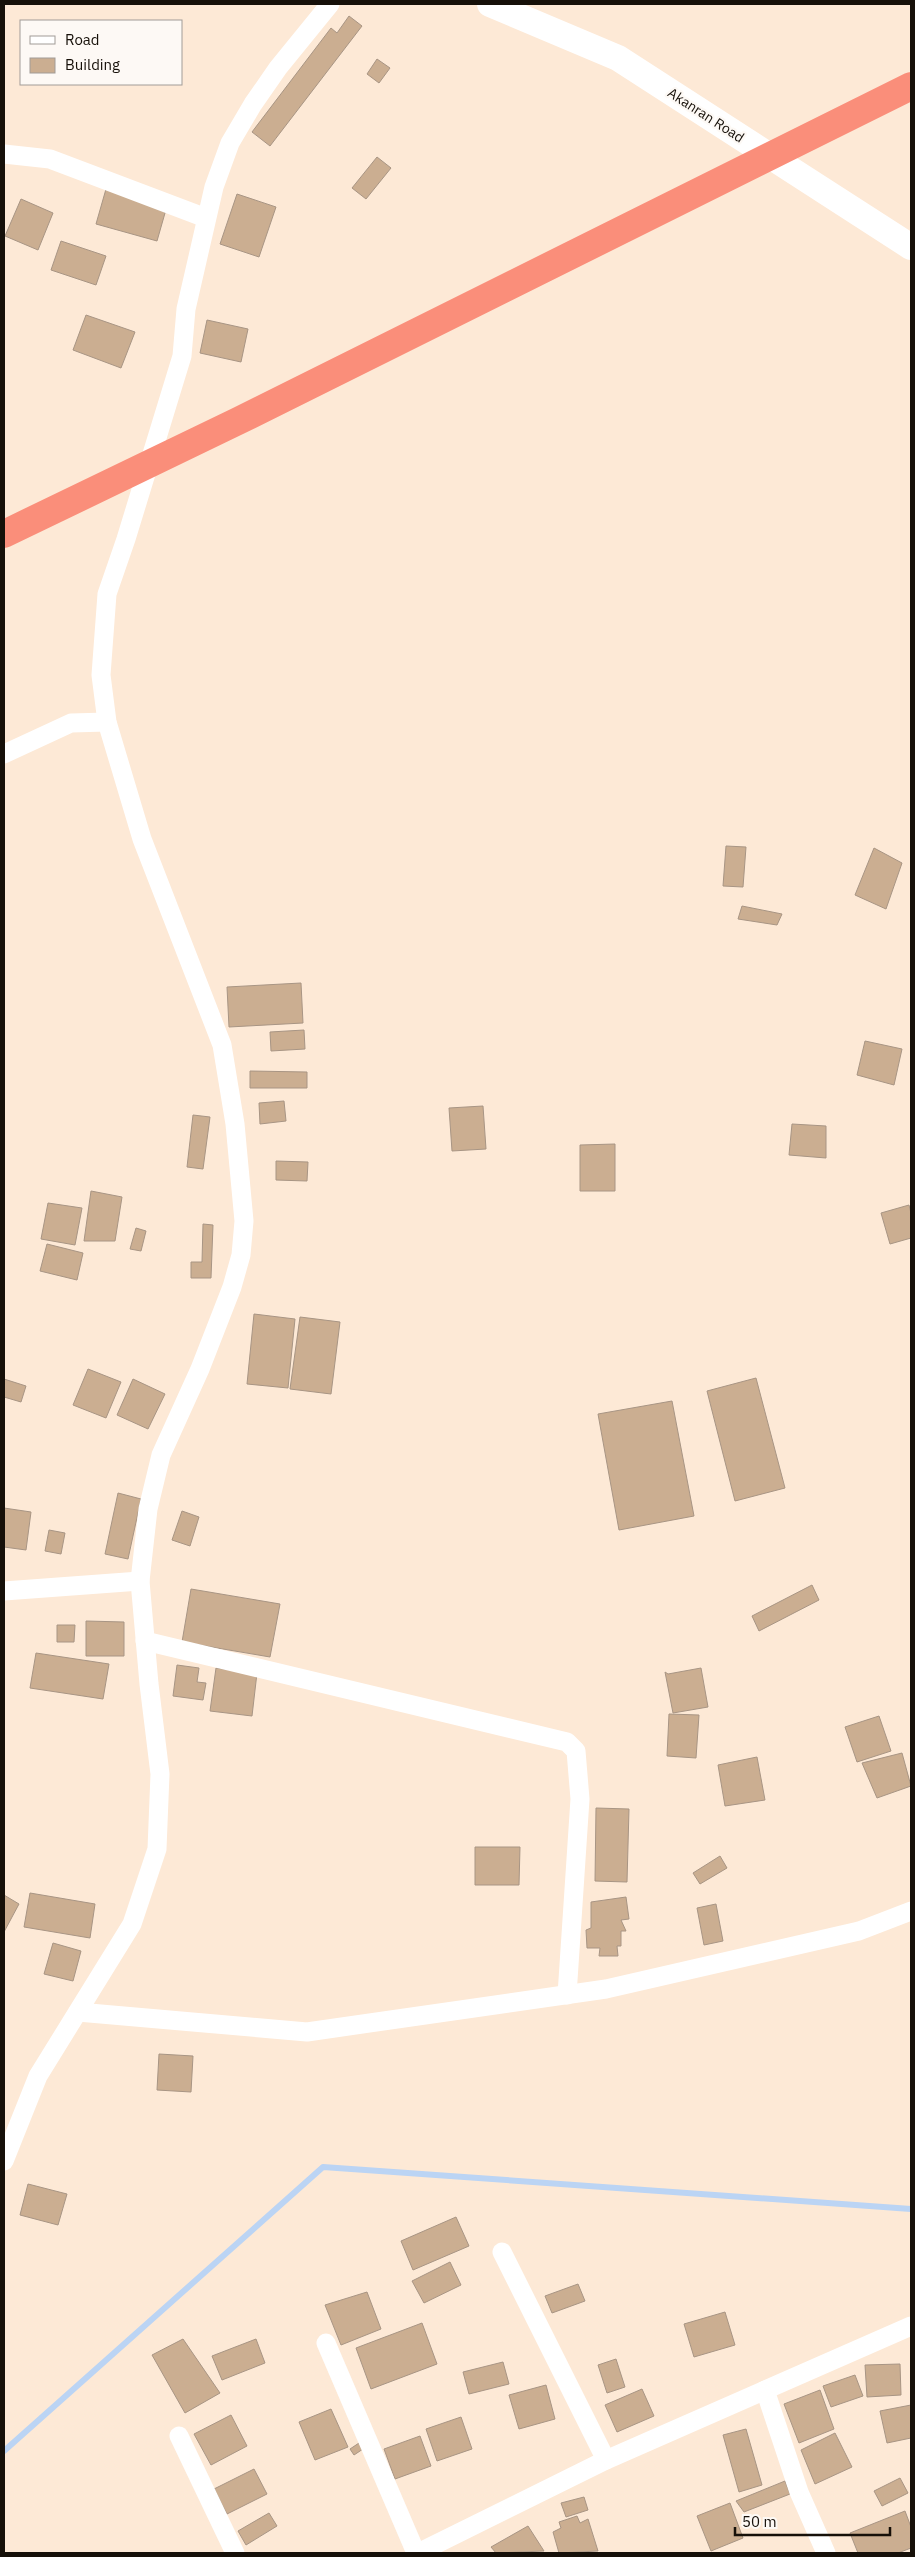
<svg xmlns="http://www.w3.org/2000/svg" width="915" height="2557" font-family="'IBM Plex Sans',sans-serif">
  <style>
    .lines { fill: none; stroke-linecap: round; stroke-linejoin: round }
    .stream { stroke: #bbd4f4; stroke-width: 6 }
    .building { fill: #cbae91; stroke: #a89584 }
    .minor { stroke: #fff; stroke-width: 19 }
    .secondary { stroke: #fff; stroke-width: 26 }
    .trunk { stroke: #fa8e7a; stroke-width: 28 }
    .labels { text-anchor: middle; dominant-baseline: central; stroke-width: 4.5; stroke-linejoin: round; paint-order: stroke }
    .street-label { font-size: 14px; fill: #161009; stroke: #fdf9f5 }
  </style>
  <rect width="100%" height="100%" fill="#fde9d6"/>
  <g class="lines">
    <path class="stream" d="M4,2451L323,2167L911,2209"/>
  </g>
  <g class="building">
    <path d="M349,16L362,26L270,146L252,132L331,28L337,33Z"/>
    <path d="M377,59L390,68L379,83L367,74Z"/>
    <path d="M377,157L391,168L366,199L352,188Z"/>
    <path d="M106,189L167,206L157,241L96,224Z"/>
    <path d="M237,194L276,207L259,257L220,244Z"/>
    <path d="M21,199L53,213L38,250L5,236Z"/>
    <path d="M61,241L106,256L96,285L51,270Z"/>
    <path d="M86,315L135,332L121,368L73,350Z"/>
    <path d="M207,320L248,329L241,362L200,353Z"/>
    <path d="M726,846L746,847L743,887L723,886Z"/>
    <path d="M874,848L902,863L886,909L855,895Z"/>
    <path d="M742,906L782,914L777,925L738,919Z"/>
    <path d="M301,983L303,1023L229,1027L227,987Z"/>
    <path d="M304,1030L305,1049L271,1051L270,1032Z"/>
    <path d="M865,1041L902,1049L894,1085L857,1075Z"/>
    <path d="M250,1071L307,1072V1088H250Z"/>
    <path d="M284,1101L286,1121L260,1124L259,1103Z"/>
    <path d="M483,1106L486,1149L452,1151L449,1108Z"/>
    <path d="M193,1115L210,1117L203,1169L187,1167Z"/>
    <path d="M792,1124L826,1126V1158L789,1155Z"/>
    <path d="M615,1144V1191H580V1145Z"/>
    <path d="M276,1161L308,1162L307,1181L276,1180Z"/>
    <path d="M91,1191L122,1197L115,1241H84Z"/>
    <path d="M48,1203L82,1208L75,1245L41,1239Z"/>
    <path d="M909,1205L911,1213V1238L890,1244L881,1213Z"/>
    <path d="M203,1224L213,1225L211,1278H191V1262H202Z"/>
    <path d="M136,1228L146,1231L141,1251L130,1249Z"/>
    <path d="M47,1244L83,1253L77,1280L40,1271Z"/>
    <path d="M254,1314L295,1319L288,1388L247,1384Z"/>
    <path d="M300,1317L340,1322L331,1394L290,1389Z"/>
    <path d="M88,1369L121,1382L106,1418L73,1405Z"/>
    <path d="M756,1378L785,1488L735,1501L707,1391Z"/>
    <path d="M4,1379L26,1386L21,1402L4,1397Z"/>
    <path d="M133,1379L165,1394L148,1429L117,1415Z"/>
    <path d="M672,1401L694,1516L619,1530L598,1414Z"/>
    <path d="M118,1493L141,1499L128,1559L105,1554Z"/>
    <path d="M4,1508L31,1512L26,1550L4,1547Z"/>
    <path d="M182,1511L199,1517L190,1546L172,1540Z"/>
    <path d="M49,1530L65,1533L61,1554L45,1551Z"/>
    <path d="M812,1585L819,1600L759,1631L752,1616Z"/>
    <path d="M191,1589L280,1604L270,1657L182,1642Z"/>
    <path d="M86,1621L124,1622V1656H86Z"/>
    <path d="M57,1625H75L74,1642H57Z"/>
    <path d="M36,1653L109,1664L103,1699L30,1688Z"/>
    <path d="M177,1665L199,1668L197,1682L206,1683L203,1700L173,1696Z"/>
    <path d="M216,1668L257,1673L252,1716L210,1711Z"/>
    <path d="M701,1668L708,1707L673,1713L665,1672L668,1674Z"/>
    <path d="M669,1714L699,1715L696,1758L667,1756Z"/>
    <path d="M879,1716L891,1751L857,1762L845,1727Z"/>
    <path d="M902,1753L911,1786L877,1798L862,1763Z"/>
    <path d="M757,1757L765,1800L725,1806L718,1765Z"/>
    <path d="M596,1808L629,1809L627,1882L595,1881Z"/>
    <path d="M475,1847H520L519,1885H475Z"/>
    <path d="M720,1856L727,1868L700,1884L693,1873Z"/>
    <path d="M30,1893L95,1904L90,1938L24,1927Z"/>
    <path d="M4,1895L19,1904L4,1932Z"/>
    <path d="M626,1897L629,1919L621,1920L626,1931H621V1946H617L618,1956H599L600,1948H587L586,1930L591,1928V1902Z"/>
    <path d="M716,1904L723,1941L704,1945L697,1908Z"/>
    <path d="M53,1943L81,1951L73,1981L44,1974Z"/>
    <path d="M159,2054L193,2056L191,2092L157,2090Z"/>
    <path d="M28,2184L67,2194L58,2225L20,2215Z"/>
    <path d="M456,2217L469,2246L413,2270L401,2241Z"/>
    <path d="M450,2262L461,2285L424,2303L412,2281Z"/>
    <path d="M578,2284L585,2301L552,2313L545,2296Z"/>
    <path d="M367,2292L381,2329L341,2345L325,2305Z"/>
    <path d="M725,2312L735,2345L694,2357L684,2324Z"/>
    <path d="M422,2323L437,2364L371,2389L356,2348Z"/>
    <path d="M183,2339L220,2393L185,2413L152,2355Z"/>
    <path d="M256,2339L265,2363L222,2380L212,2356Z"/>
    <path d="M616,2359L625,2387L607,2393L598,2365Z"/>
    <path d="M503,2362L509,2384L469,2394L463,2372Z"/>
    <path d="M900,2364L901,2395L867,2397L865,2365Z"/>
    <path d="M855,2375L863,2396L831,2407L823,2386Z"/>
    <path d="M546,2385L555,2419L519,2429L509,2395Z"/>
    <path d="M642,2389L654,2416L617,2432L605,2405Z"/>
    <path d="M820,2390L834,2429L799,2443L784,2404Z"/>
    <path d="M911,2405V2438L887,2443L880,2411Z"/>
    <path d="M331,2409L348,2447L315,2460L299,2422Z"/>
    <path d="M231,2415L247,2446L211,2465L194,2434Z"/>
    <path d="M461,2417L472,2449L437,2461L426,2429Z"/>
    <path d="M746,2429L762,2485L739,2492L723,2435Z"/>
    <path d="M835,2433L852,2467L815,2484L801,2450Z"/>
    <path d="M420,2436L431,2466L395,2479L384,2449Z"/>
    <path d="M362,2441L366,2447L354,2455L350,2449Z"/>
    <path d="M254,2469L267,2494L227,2514L214,2489Z"/>
    <path d="M900,2478L908,2493L882,2506L874,2491Z"/>
    <path d="M785,2481L790,2494L744,2512L736,2501Z"/>
    <path d="M584,2497L588,2510L566,2517L561,2503Z"/>
    <path d="M730,2503L743,2538L711,2551L697,2516Z"/>
    <path d="M905,2511L911,2527V2548L898,2553H858L850,2533Z"/>
    <path d="M269,2513L277,2526L246,2545L238,2531Z"/>
    <path d="M577,2516L580,2523L588,2519L598,2551L559,2553L553,2532L561,2528L559,2522Z"/>
    <path d="M528,2526L544,2551L496,2553L491,2547Z"/>
  </g>
  <g class="lines">
    <g class="minor">
      <path d="M4,154L50,159L206,218"/>
      <path d="M4,754L71,723L107,722"/>
      <path d="M4,1591L140,1581"/>
      <path d="M145,1641L567,1742L576,1751L580,1799L567,1995"/>
      <path d="M78,2012L307,2032L606,1989L859,1931L911,1911"/>
      <path d="M4,2161L38,2076L132,1924L157,1849L160,1774L149,1684L140,1581L148,1509L161,1455L200,1369L232,1287L241,1255L244,1221L235,1124L222,1045L142,839L107,722L101,675L107,594L126,539L182,356L186,309L214,187L230,143L253,104L278,68L330,4"/>
      <path d="M502,2252L606,2460"/>
      <path d="M326,2343L416,2553"/>
      <path d="M765,2390L799,2492L826,2553"/>
      <path d="M179,2436L235,2553"/>
      <path d="M418,2553L606,2460L911,2326"/>
    </g>
    <path class="secondary" d="M490,4L618,58L911,247"/>
    <path class="trunk" d="M4,534L238,421L911,86"/>
  </g>
  <g class="labels">
    <g class="street-label">
      <text transform="translate(706 115) rotate(33)">Akanran Road</text>
    </g>
  </g>
  <rect width="915" height="2557" fill="none" stroke="#161009" stroke-width="10"/>
  <rect x="20" y="20" width="162" height="65" fill="#fdf9f5" stroke="#a19c97"/>
  <rect x="30" y="36" width="25" height="8" fill="#ffffff" stroke="#a19c97"/>
  <text x="65" y="45" font-size="15" fill="#161009">Road</text>
  <rect x="30" y="58" width="25" height="15" fill="#cbae91" stroke="#a19c97"/>
  <text x="65" y="70" font-size="15" fill="#161009">Building</text>
  <path d="M735 2527v8h155v-8" fill="none" stroke="#161009" stroke-width="2.5"/>
  <text x="742" y="2527" font-size="15" fill="#161009" stroke="#fdf9f5" stroke-width="4" paint-order="stroke">50 m</text>
</svg>
